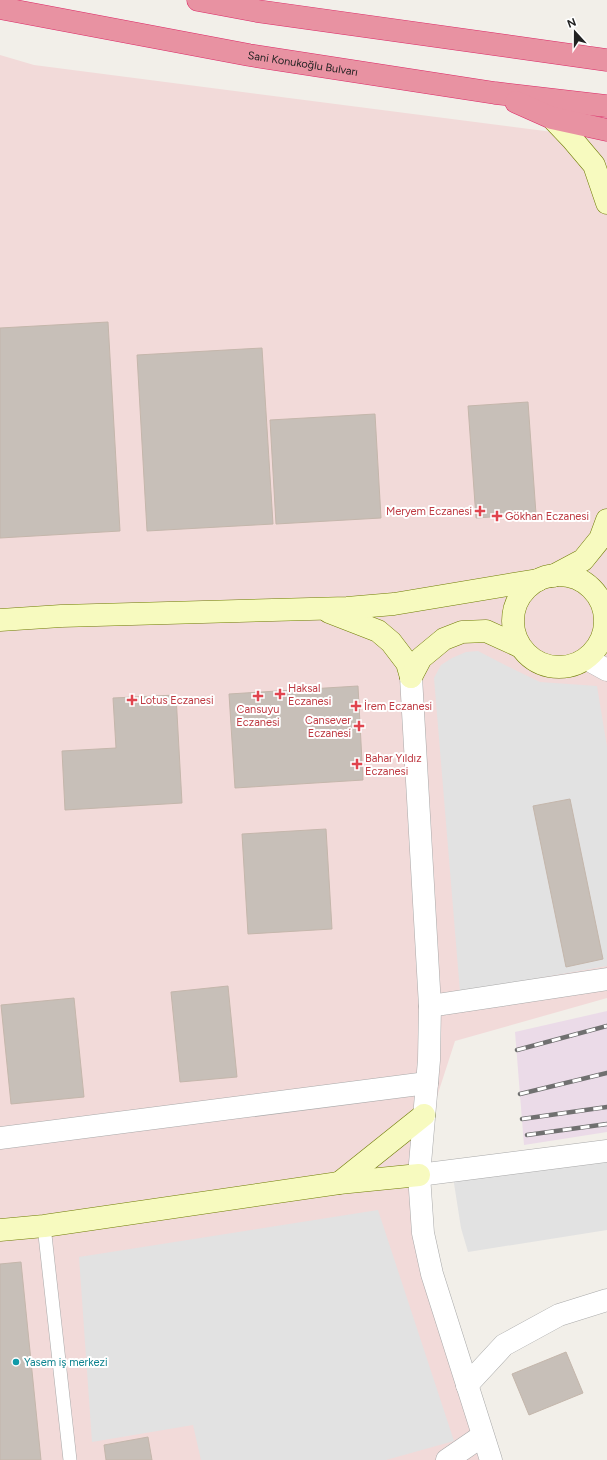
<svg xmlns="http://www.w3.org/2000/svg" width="607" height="1460" font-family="Figtree,sans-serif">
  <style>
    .commercial { fill: #f2dad9 }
    .industrial { fill: #ebdbe8 }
    .parking { fill: #e2e2e2 }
    .building { fill: #c7bfb8; stroke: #c4b6ab }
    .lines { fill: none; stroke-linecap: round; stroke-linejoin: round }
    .lane-casing { stroke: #a9a9a9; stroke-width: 14 }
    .street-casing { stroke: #a9a9a9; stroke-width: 23 }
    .secondary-casing { stroke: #707d05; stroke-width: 23 }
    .highway-casing { stroke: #dc2a67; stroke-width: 23 }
    .lane { stroke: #fff; stroke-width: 13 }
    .street { stroke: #fff; stroke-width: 22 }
    .secondary { stroke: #f7fabf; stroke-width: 22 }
    .highway { stroke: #e892a2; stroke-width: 22 }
    .rail-casing { stroke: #707070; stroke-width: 4.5 }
    .rail { stroke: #fff; stroke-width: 3; stroke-dasharray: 9; stroke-linecap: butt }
    .health-dot { fill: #e0444e; stroke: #fff; stroke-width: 1.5 }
    .culture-dot { fill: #0f9aa8; stroke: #fff; stroke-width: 1.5 }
    .labels { text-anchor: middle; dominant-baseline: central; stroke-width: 4; stroke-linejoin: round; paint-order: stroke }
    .street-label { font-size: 11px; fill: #222; stroke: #fff }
    .health-label { font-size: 11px; fill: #be3a42; stroke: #fff; text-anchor: start }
    .culture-label { font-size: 11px; fill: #0d838f; stroke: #fff; text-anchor: start }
  </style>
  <rect width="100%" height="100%" fill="#f2efe9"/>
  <path class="commercial" d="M0,55L34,65L607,139V998L455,1041L408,1186L483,1460H0Z"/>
  <path class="industrial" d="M607,1011V1132L524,1145L515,1032Z"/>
  <g class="parking">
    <path d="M478,651L505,665L540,682L597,686L607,747V966L460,992L434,678L441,665L452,658L466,652Z"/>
    <path d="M607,1159V1230L468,1252L461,1228L453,1177Z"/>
    <path d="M378,1210L454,1441L386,1460H201L193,1425L92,1442L79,1257Z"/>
  </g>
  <g class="building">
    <path d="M108,322L120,531L0,538V328Z"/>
    <path d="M262,348L273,524L147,531L137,355Z"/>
    <path d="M528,402L536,514L476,518L468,406Z"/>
    <path d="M375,414L381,518L276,524L270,420Z"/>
    <path d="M358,686L363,780L235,788L229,694Z"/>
    <path d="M176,695L182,803L65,810L62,751L116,748L113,698Z"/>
    <path d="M570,799L603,959L566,967L533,806Z"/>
    <path d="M326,829L332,929L248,934L242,834Z"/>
    <path d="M228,986L237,1077L180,1082L171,992Z"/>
    <path d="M74,998L84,1097L11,1104L1,1005Z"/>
    <path d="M21,1262L41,1460H0V1264Z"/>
    <path d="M566,1352L583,1393L529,1415L512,1374Z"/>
    <path d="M148,1437L152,1460H106L104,1445Z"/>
  </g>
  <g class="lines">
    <defs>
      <path id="lane" d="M44,1226L70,1460"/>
      <g id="street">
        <path d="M587,659L607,670"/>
        <path d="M411,677L430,1006L429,1060L419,1175L423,1233L432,1274L491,1460"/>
        <path d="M430,1006L607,979"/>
        <path d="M0,1138L427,1083"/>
        <path d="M419,1175L607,1151"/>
        <path d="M467,1385L504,1345L559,1315L607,1300"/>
        <path d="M447,1460L482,1436"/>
      </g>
      <g id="secondary">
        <path d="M552,118L572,139L594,165L607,203"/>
        <circle cx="559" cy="621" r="46"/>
        <path d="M553,576L583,560L600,539L607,520"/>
        <path d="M329,612L378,631L391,642L407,663L411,677"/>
        <path d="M0,620L61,616L347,608L394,604L538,580"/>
        <path d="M411,677L421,658L444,639L462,632L486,631L519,646"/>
        <path d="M339,1183L424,1115"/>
        <path d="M0,1230L44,1226L339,1183L419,1175"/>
      </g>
      <g id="highway">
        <path d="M198,0L257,11L607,60"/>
        <path id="s1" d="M0,8L249,55L495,93L607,106"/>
        <path d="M516,102L552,118L607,130"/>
      </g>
    </defs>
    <use href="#lane" class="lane-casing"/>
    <use href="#street" class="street-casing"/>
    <use href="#secondary" class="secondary-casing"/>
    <use href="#highway" class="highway-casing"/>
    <use href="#lane" class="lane"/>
    <use href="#street" class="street"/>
    <use href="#secondary" class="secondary"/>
    <use href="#highway" class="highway"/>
    <defs>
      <g id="rail">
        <path d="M517,1050L607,1026"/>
        <path d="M520,1094L607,1073"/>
        <path d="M522,1119L607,1107"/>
        <path d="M527,1135L607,1124"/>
      </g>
    </defs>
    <use href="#rail" class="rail-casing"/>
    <use href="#rail" class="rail"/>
  </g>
  <g class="health-dot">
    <path d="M478 505h4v4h4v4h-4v4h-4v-4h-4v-4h4z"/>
    <path d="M495 510h4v4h4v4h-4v4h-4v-4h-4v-4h4z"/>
    <path d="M278 688h4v4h4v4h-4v4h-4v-4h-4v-4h4z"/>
    <path d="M256 690h4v4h4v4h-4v4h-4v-4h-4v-4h4z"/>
    <path d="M130 694h4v4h4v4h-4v4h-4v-4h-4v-4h4z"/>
    <path d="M354 700h4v4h4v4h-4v4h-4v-4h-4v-4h4z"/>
    <path d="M357 720h4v4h4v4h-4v4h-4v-4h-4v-4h4z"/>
    <path d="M355 758h4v4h4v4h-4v4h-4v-4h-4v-4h4z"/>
  </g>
  <circle class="culture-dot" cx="16" cy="1362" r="4"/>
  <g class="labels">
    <g class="street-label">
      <text stroke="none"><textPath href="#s1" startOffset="308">Sani Konukoğlu Bulvarı</textPath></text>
    </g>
    <g class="health-label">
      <text x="472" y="511" text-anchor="end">Meryem Eczanesi</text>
      <text x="505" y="516">Gökhan Eczanesi</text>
      <text x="288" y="688">Haksal<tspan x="288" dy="13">Eczanesi</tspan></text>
      <text x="140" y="700">Lotus Eczanesi</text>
      <text x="364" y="706">İrem Eczanesi</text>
      <text x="258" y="709" text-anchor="middle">Cansuyu<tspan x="258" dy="13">Eczanesi</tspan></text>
      <text x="351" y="720" text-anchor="end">Cansever<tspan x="351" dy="13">Eczanesi</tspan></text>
      <text x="365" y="758">Bahar Yıldız<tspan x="365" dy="13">Eczanesi</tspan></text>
    </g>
    <g class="culture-label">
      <text x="24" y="1362">Yasem iş merkezi</text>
    </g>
  </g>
  <g transform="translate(575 32) rotate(339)" stroke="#ffffff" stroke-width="3" paint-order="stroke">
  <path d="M0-3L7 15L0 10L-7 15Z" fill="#222222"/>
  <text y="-6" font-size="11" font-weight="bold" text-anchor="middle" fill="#222222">N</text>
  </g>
</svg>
